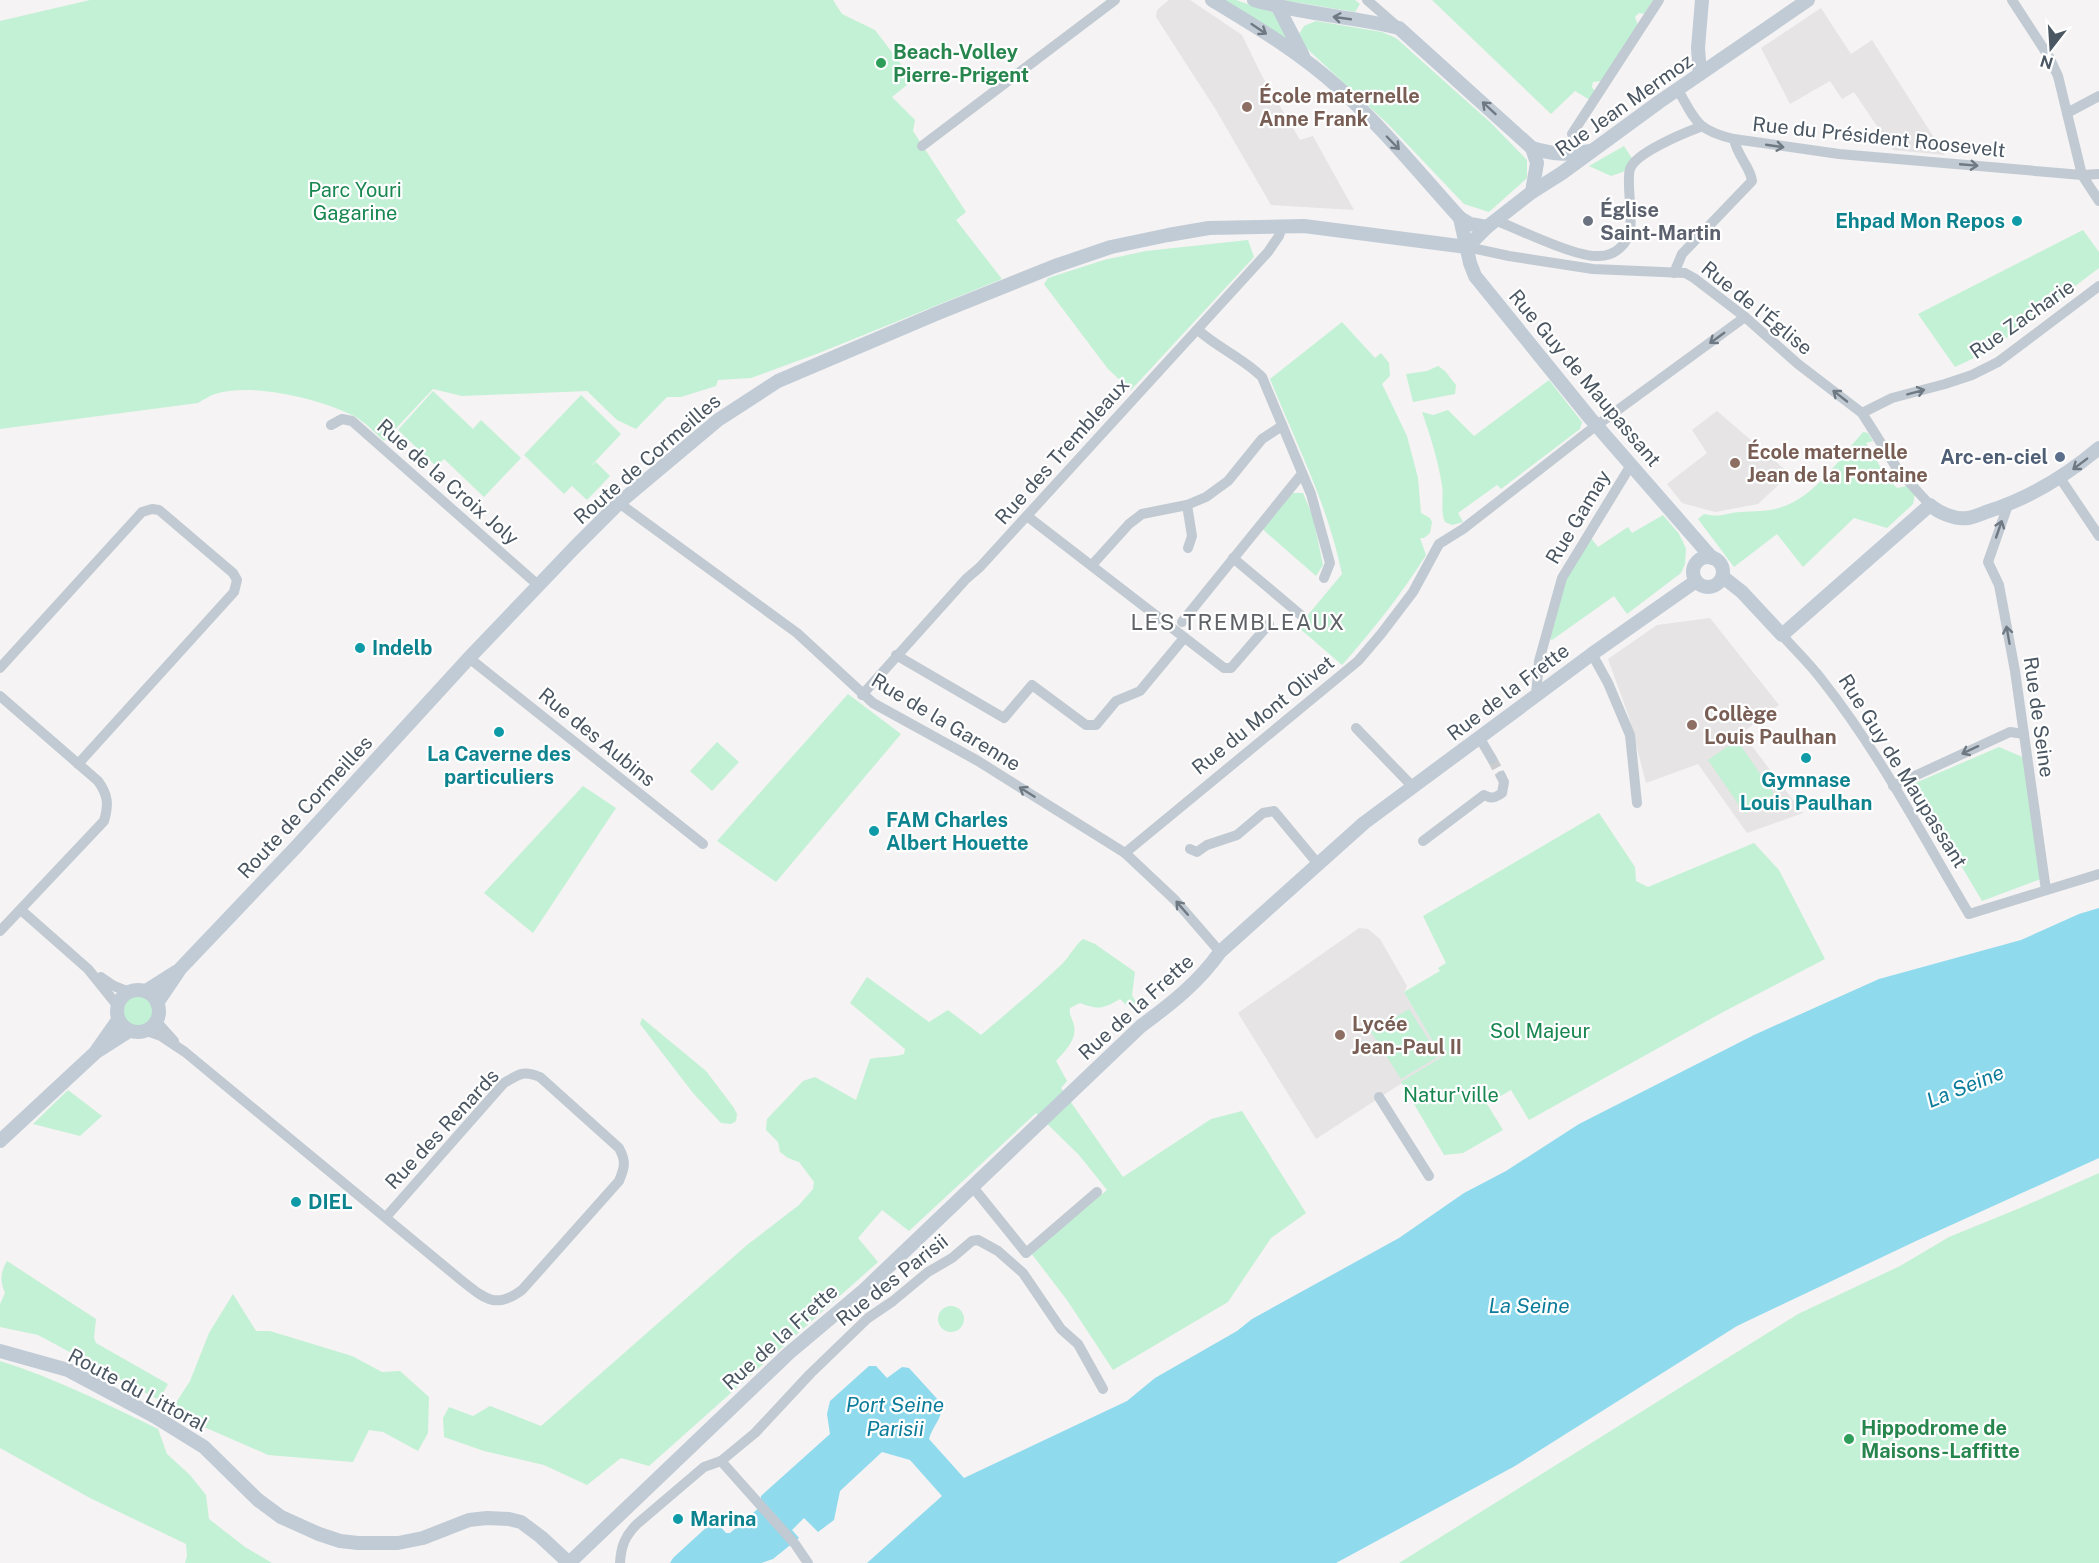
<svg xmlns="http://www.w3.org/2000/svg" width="2099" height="1563" font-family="'Public Sans',sans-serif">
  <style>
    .education { fill: #e6e4e5 }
    .green { fill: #c3f1d5 }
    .water { fill: #90daee }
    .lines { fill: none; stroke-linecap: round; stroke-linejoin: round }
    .street-tunnel { stroke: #caccce; stroke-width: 10; stroke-dasharray: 10 5; stroke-linecap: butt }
    .street { stroke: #c1cad2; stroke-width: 10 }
    .secondary { stroke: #c1cbd6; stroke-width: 14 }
    .oneway { stroke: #6e7984 }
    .oneway2 { stroke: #6e7983 }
    .leisure-dot { fill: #2e9e5b; stroke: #fff; stroke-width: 2 }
    .education-dot { fill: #8d6e63; stroke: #fff; stroke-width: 2 }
    .worship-dot { fill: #6b7280; stroke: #fff; stroke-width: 2 }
    .culture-dot { fill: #0f9aa8; stroke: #fff; stroke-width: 2 }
    .service-dot { fill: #5c6f8a; stroke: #fff; stroke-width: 2 }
    .labels { text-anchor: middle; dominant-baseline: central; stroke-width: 4.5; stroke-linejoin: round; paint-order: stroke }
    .leisure-label { font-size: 20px; font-weight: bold; fill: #27864d; stroke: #fff; text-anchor: start }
    .education-label { font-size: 20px; font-weight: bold; fill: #785e54; stroke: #fff; text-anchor: start }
    .street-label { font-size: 20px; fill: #4a5661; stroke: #fff }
    .park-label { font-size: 20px; fill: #17864f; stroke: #fff }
    .worship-label { font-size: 20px; font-weight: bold; fill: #5b616d; stroke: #fff; text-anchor: start }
    .culture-label { font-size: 20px; font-weight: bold; fill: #0d838f; stroke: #fff; text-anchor: start }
    .service-label { font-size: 20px; font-weight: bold; fill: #4e5e75; stroke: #fff; text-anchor: end }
    .water-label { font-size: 21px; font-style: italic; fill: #0c7c9b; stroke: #fff }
    .quarter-label { font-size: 22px; letter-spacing: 1.5px; fill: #5f6368; stroke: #fff }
  </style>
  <rect width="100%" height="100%" fill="#f5f3f3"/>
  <g class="education">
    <path d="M1169,0H1190L1242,35L1262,76L1300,140L1313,136L1354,210L1271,205L1216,110L1156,17L1157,10Z"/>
    <path d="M1821,8L1851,54L1872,40L1945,155L1893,150L1854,92L1842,99L1830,81L1790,104L1761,48Z"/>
    <path d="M1717,411L1790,474L1758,504L1715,512L1682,503L1667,484L1707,453L1692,430Z"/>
    <path d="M1710,618L1779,705L1742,733L1803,813L1747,833L1698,764L1646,783L1629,717L1608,659L1657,625Z"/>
    <path d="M1359,928L1368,929L1380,939L1407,986L1404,992L1442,1057L1316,1139L1238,1013Z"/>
  </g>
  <g class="green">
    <path d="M90,0H833L842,14L875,30L913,80L892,97L915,120L913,131L966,212L956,220L1002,279L819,353L751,378L718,380L716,386L681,397H667L636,429L617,420L587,391L462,396L433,389L384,441C375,433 366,423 356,417C322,399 252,382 215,394C209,396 203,400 198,403L0,429V21Z"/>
    <path d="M1221,0H1236L1277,14L1287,39L1286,40Z"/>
    <path d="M1282,0H1355L1360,4L1355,12Z"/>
    <path d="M1432,0H1653L1644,14L1639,13L1635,17L1638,25L1602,81L1593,82L1592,87L1595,92L1590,100L1575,91L1551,114Z"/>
    <path d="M1316,21L1382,32L1396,38L1491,123L1527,160V178L1489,212L1464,204L1389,125L1302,44L1299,34L1304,26Z"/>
    <path d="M1624,146L1633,160L1623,172L1611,176L1589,166Z"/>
    <path d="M2083,230L2099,252V268L1989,351L1955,367L1918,314Z"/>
    <path d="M1248,240L1254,257L1131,390L1108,369L1044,284L1048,278L1104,260L1146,251Z"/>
    <path d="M1342,322L1375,358L1381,353L1389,363L1390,376L1382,384L1407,436L1418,478L1421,513L1430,518L1432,522L1430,533L1424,538H1420L1426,555C1401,595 1372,631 1342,665L1298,627L1342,574C1328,505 1296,443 1270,379Z"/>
    <path d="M1438,366L1445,371L1456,385L1455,394L1413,402L1406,374L1427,371Z"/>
    <path d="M1549,380L1582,422L1580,429L1501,489L1497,485L1458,513L1463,522L1452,525L1445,522C1440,511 1444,497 1442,485C1438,460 1430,435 1422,412L1433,415L1448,410L1474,436Z"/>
    <path d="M433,391L473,429L481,420L521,458L484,497L444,459L436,466L398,430Z"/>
    <path d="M581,395L621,434L590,467L596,462L610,476L587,500L572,486L564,494L524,455Z"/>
    <path d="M1863,432L1868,433L1873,441L1866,443L1887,478L1897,488L1907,486L1915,493L1913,504L1887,528L1854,518L1803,567L1777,534L1734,567L1698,519L1704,514C1723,518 1724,513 1741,512C1754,511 1769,512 1782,507C1817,495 1839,459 1863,432Z"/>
    <path d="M1289,493H1303L1313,517L1323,565L1316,576L1261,528Z"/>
    <path d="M1663,515L1679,534L1683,542L1686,549L1685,564L1681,573L1627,614L1614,596L1552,640L1550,639L1565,581L1590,537L1598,547L1628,527L1632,533Z"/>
    <path d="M848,694L901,734L776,882L717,841Z"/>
    <path d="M1737,740L1774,794L1745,814L1708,760Z"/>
    <path d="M717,742L739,762L712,791L690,771Z"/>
    <path d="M1999,747L2025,758L2041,879L1982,901L1913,784Z"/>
    <path d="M583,786L616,808L533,933L484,893Z"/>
    <path d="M1599,813L1635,867L1636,881L1648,887L1754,843L1779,870L1825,959L1723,1012L1529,1120L1511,1090L1487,1104L1503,1130L1463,1153L1444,1155L1401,1082L1442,1057L1404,992L1440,971L1438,968L1446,963L1423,916Z"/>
    <path d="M1083,939L1095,944L1135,972L1132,995L1136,1003L1131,1009L1120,999C1103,1009 1098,1010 1080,1003L1070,1008C1069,1015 1071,1016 1073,1022C1079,1038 1066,1050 1056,1061L1067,1081L1061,1088L1123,1177L1211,1119L1242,1111L1306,1213L1271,1238L1228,1302L1113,1370L1067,1300L1031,1253L1107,1190L1079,1155L1036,1113L909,1231L882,1210L858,1238L878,1262L649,1466L621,1458L587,1485L544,1465L484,1451L444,1437L443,1418L449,1407L473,1416L490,1406L541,1426L747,1245L799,1205L813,1189L814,1182L799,1162L788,1158L780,1152L778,1142L766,1130L767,1119L803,1081L815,1077L856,1100L870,1059C882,1056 892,1058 904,1054L905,1049L850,1003L867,977L929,1022L948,1010L981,1035C1008,1012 1036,989 1062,964C1070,956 1074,946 1083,939Z"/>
    <circle cx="138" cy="1011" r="15"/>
    <path d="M1409,1009L1439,1056L1401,1079L1371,1032Z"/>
    <path d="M642,1018L706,1071L734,1108L737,1114L736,1121L731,1124L721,1123L693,1093L640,1024Z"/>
    <path d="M68,1090L102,1116L80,1136L33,1124Z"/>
    <path d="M2099,1173V1563H1399L1798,1314L1900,1266L1949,1237L2020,1208Z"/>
    <path d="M7,1261L96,1319L94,1338L96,1343L168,1384L159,1400L38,1335L0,1327V1304L5,1293C0,1281 0,1273 7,1261Z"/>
    <path d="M233,1294L256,1331H270L352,1356L382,1372L400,1371L429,1397L428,1433L418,1451L383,1432L369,1430L353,1462L268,1455L170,1412L190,1381L209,1333Z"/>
    <circle cx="951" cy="1319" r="13"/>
    <path d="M0,1361C55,1378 106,1404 158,1429L167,1454L190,1475L206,1495L209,1519L245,1547L272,1563H185L187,1556L186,1544L90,1498L0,1448Z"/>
  </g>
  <path class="water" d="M2099,908V1158L1916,1241L1737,1326L1515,1466L1336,1563H867L942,1496L910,1460L882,1452L840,1491L834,1520L818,1532L804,1518L792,1530L799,1538L773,1559L761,1563H670L673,1558L709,1525L720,1526L726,1533H730L743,1522L745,1524L747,1522L752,1523L755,1515L753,1513L760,1507L761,1496L830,1434L827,1414L830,1401L869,1366H876L887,1378L902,1367L909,1368L941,1403C944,1418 932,1426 929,1439L964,1478L1127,1401L1155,1378L1237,1331L1252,1319L1399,1238L1464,1193L1506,1171L1579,1124L1754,1035L1879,979L2021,940L2079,914Z"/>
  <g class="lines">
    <path class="street-tunnel" d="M1492,759L1501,776"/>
    <g class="street">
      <path d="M1367,0L1399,28"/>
      <path d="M2012,0L2049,57L2058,76L2082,175L2099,201"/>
      <path d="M1678,90C1696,121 1696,130 1734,139L1839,154L2082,175L2099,174"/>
      <path d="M2067,113L2099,96"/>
      <path d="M1572,134L1659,0"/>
      <path d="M922,146L1115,0"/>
      <path d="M1495,220C1518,229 1577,258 1599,256C1615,256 1628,244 1630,229C1633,213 1626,181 1630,169C1635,153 1684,133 1700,127"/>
      <path d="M1467,247L1509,256L1593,269L1685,273L1694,278L1745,317L1798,364L1862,413L1898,470L1930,505"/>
      <path d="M1674,273L1682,254L1752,181C1751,168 1737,156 1734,139"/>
      <path d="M1198,330C1218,348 1243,358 1262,377L1311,494L1330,563L1324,578"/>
      <path d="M1862,413L1892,398L1945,384L1972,375L1998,362L2099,286"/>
      <path d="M331,425L342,419L352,421L538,585"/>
      <path d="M2060,478L2099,536"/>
      <path d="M619,503L797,633L873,703L978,761L1125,853L1175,900L1220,952"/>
      <path d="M1187,505L1192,536L1188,548"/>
      <path d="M2008,505L1988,562L1999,585L2015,671L2046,890"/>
      <path d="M1027,516L1224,668H1231L1269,624"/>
      <path d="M1233,558L1302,616"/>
      <path d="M1092,565L1129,524L1142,514L1187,505L1206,497L1228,481L1262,439L1282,426"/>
      <path d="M1182,622L1301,475"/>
      <path d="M1782,635C1795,650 1810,664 1822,680C1879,752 1922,835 1969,914"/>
      <path d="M1592,654L1608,683L1630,735L1637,803"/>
      <path d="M896,655L1004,718L1032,685L1086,725H1096L1116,701L1140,691L1184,638"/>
      <path d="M469,658L703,844"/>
      <path d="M0,668L142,512L152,509L159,510L233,573L237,580L234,592L78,764"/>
      <path d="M862,695L966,579L980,567L1268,252L1279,236L1282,226"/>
      <path d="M1536,695L1539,661L1562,578L1631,465"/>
      <path d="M0,696L98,781C108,795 109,804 104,821L0,931"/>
      <path d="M1356,728L1413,787"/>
      <path d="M1479,737L1492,759"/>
      <path d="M1893,786L2010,732L2024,734"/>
      <path d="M1423,841L1484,795C1491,799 1495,798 1502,793L1504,782L1501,776"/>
      <path d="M1190,849L1197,852L1207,845L1237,835L1263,813L1274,811L1318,864"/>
      <path d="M1125,853L1358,661L1381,634L1413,592L1439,544L1463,529L1589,431L1745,317"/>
      <path d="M21,910L88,969L117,1005"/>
      <path d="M1969,914L2099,874"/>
      <path d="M101,977L114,986L129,992"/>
      <path d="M157,1022L174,1041"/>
      <path d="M147,1031L161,1036L185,1052L461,1280C484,1298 495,1310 522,1290L619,1181C625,1167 626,1161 619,1148L540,1077C523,1070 519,1074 504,1083L386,1217"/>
      <path d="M1379,1097L1429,1176"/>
      <path d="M972,1186L1026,1253L1097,1192"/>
      <path d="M721,1461L795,1544L808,1563"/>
      <path d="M620,1563C621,1546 625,1536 637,1524L704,1467L721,1461L755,1433L810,1374L868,1318L893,1301L928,1272L952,1258L972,1241L978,1240L998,1251L1023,1273L1061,1329L1078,1344L1103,1389"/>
    </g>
    <g class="secondary">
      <path d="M1212,0C1257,27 1302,54 1340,89C1384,129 1421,175 1460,218L1470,224L1487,227"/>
      <path d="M1254,0C1301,14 1351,16 1399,28L1532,148C1552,154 1568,156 1589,151"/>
      <path d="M1278,7L1303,56"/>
      <path d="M1700,74L1698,48L1702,0"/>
      <path d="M1532,192L1537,163L1532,148"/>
      <path d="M1460,218L1470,263L1475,276L1590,418L1712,558"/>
      <path d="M1467,247L1487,227L1532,192L1562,173L1659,102L1808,0"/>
      <circle cx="1708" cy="572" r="15"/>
      <path d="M1723,577L1742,592L1782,635L1930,505C1939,513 1956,520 1968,518C1974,517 1981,514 1986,512C2027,499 2066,476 2099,448"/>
      <circle cx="138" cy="1011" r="21"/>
      <path d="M146,991L176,972"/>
      <path d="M157,1003L180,969L296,847L469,658L575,547L619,503L718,420L778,381L938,313L1055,266L1111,247L1168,235L1209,228L1304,226L1467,247"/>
      <path d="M97,1050L118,1020"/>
      <path d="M0,1141L96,1052L129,1031"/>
      <path d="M0,1351L68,1370L154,1416L204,1447L258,1500L281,1517L319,1534L340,1541L358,1543H398L423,1538L469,1520L487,1518L509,1519L521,1522L541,1537L569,1563"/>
      <path d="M569,1563L789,1353L864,1290L1141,1026C1171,1004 1199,982 1220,952L1364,823L1592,654L1696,581"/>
    </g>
  </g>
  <defs><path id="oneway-shaft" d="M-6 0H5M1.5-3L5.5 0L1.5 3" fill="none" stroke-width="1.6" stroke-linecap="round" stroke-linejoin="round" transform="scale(1.5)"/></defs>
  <g class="oneway">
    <use href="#oneway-shaft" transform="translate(1342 18) rotate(-172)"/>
    <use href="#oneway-shaft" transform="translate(1259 29) rotate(34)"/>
    <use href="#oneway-shaft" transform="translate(1489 108) rotate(-137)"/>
    <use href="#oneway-shaft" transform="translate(1393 143) rotate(46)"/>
    <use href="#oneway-shaft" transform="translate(2080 464) rotate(143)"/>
  </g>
  <g class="oneway2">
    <use href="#oneway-shaft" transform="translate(1775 146) rotate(8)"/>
    <use href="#oneway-shaft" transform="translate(1969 165) rotate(5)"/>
    <use href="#oneway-shaft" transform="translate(1717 338) rotate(144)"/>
    <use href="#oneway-shaft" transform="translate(1916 392) rotate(-15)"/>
    <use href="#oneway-shaft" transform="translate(1840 396) rotate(-142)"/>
    <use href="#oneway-shaft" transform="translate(1999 529) rotate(-71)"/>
    <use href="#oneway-shaft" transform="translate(2008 635) rotate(-100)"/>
    <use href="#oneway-shaft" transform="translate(1970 750) rotate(155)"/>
    <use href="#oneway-shaft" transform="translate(1027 792) rotate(-148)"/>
    <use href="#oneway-shaft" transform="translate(1182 908) rotate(-131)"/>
  </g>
  <g class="leisure-dot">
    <circle cx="881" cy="63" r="6"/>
    <circle cx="1849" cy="1439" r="6"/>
  </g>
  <g class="education-dot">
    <circle cx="1247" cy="107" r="6"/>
    <circle cx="1735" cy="463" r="6"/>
    <circle cx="1692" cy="725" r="6"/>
    <circle cx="1340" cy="1035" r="6"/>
  </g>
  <circle class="worship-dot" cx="1588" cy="221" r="6"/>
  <g class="culture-dot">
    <circle cx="2017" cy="221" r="6"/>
    <circle cx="360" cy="648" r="6"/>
    <circle cx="499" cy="732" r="6"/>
    <circle cx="1806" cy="758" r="6"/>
    <circle cx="874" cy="831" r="6"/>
    <circle cx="296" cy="1202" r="6"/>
    <circle cx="678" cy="1519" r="6"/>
  </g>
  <circle class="service-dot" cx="2060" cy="457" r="6"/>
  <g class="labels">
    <g class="leisure-label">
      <text x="893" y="52">Beach-Volley<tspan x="893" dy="23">Pierre-Prigent</tspan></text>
      <text x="1861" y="1428">Hippodrome de<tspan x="1861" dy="23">Maisons-Laffitte</tspan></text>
    </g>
    <g class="education-label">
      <text x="1259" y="96">École maternelle<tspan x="1259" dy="23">Anne Frank</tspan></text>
      <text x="1747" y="452">École maternelle<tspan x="1747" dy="23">Jean de la Fontaine</tspan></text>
      <text x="1704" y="714">Collège<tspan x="1704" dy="23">Louis Paulhan</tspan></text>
      <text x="1352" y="1024">Lycée<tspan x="1352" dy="23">Jean-Paul II</tspan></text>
    </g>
    <g class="street-label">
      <text transform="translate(1624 105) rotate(-35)">Rue Jean Mermoz</text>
      <text transform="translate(1879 137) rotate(6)">Rue du Président Roosevelt</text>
      <text transform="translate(1757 308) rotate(39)">Rue de l'Église</text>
      <text transform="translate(2022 319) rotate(-35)">Rue Zacharie</text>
      <text transform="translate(1585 378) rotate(50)">Rue Guy de Maupassant</text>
      <text transform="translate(1062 451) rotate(-48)">Rue des Trembleaux</text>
      <text transform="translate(647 459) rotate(-41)">Route de Cormeilles</text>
      <text transform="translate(448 482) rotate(41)">Rue de la Croix Joly</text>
      <text transform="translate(1578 517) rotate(-59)">Rue Gamay</text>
      <text transform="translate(1508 692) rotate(-37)">Rue de la Frette</text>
      <text transform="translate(1263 715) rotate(-39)">Rue du Mont Olivet</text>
      <text transform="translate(2039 717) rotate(82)">Rue de Seine</text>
      <text transform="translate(946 722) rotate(31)">Rue de la Garenne</text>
      <text transform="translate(597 737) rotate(39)">Rue des Aubins</text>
      <text transform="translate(1903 771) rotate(58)">Rue Guy de Maupassant</text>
      <text transform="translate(305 807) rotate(-47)">Route de Cormeilles</text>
      <text transform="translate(1136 1007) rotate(-42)">Rue de la Frette</text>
      <text transform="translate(442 1129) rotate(-47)">Rue des Renards</text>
      <text transform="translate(892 1280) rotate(-38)">Rue des Parisii</text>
      <text transform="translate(780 1337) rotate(-42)">Rue de la Frette</text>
      <text transform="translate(138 1390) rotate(28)">Route du Littoral</text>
    </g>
    <g class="park-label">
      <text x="355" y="190">Parc Youri<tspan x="355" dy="23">Gagarine</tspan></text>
      <text x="1540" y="1031">Sol Majeur</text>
      <text x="1451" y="1095">Natur'ville</text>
    </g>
    <g class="worship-label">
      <text x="1600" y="210">Église<tspan x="1600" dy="23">Saint-Martin</tspan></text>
    </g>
    <g class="culture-label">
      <text x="2005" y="221" text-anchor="end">Ehpad Mon Repos</text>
      <text x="372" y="648">Indelb</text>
      <text x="499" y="754" text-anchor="middle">La Caverne des<tspan x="499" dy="23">particuliers</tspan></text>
      <text x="1806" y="780" text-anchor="middle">Gymnase<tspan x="1806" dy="23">Louis Paulhan</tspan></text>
      <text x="886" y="820">FAM Charles<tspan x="886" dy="23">Albert Houette</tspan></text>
      <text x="308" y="1202">DIEL</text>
      <text x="690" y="1519">Marina</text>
    </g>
    <g class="service-label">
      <text x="2048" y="457">Arc-en-ciel</text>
    </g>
    <g class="water-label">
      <text transform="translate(1965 1086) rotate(-22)">La Seine</text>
      <text x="1529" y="1305">La Seine</text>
      <text x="895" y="1404">Port Seine<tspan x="895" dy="24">Parisii</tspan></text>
    </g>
    <g class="quarter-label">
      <text x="1238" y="622">LES TREMBLEAUX</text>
    </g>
  </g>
  <g transform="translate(2051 48) rotate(197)" stroke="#ffffff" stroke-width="4.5" paint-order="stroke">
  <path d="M0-4.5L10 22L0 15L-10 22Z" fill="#4a5661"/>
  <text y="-9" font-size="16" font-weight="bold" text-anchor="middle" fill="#4a5661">N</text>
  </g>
</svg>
